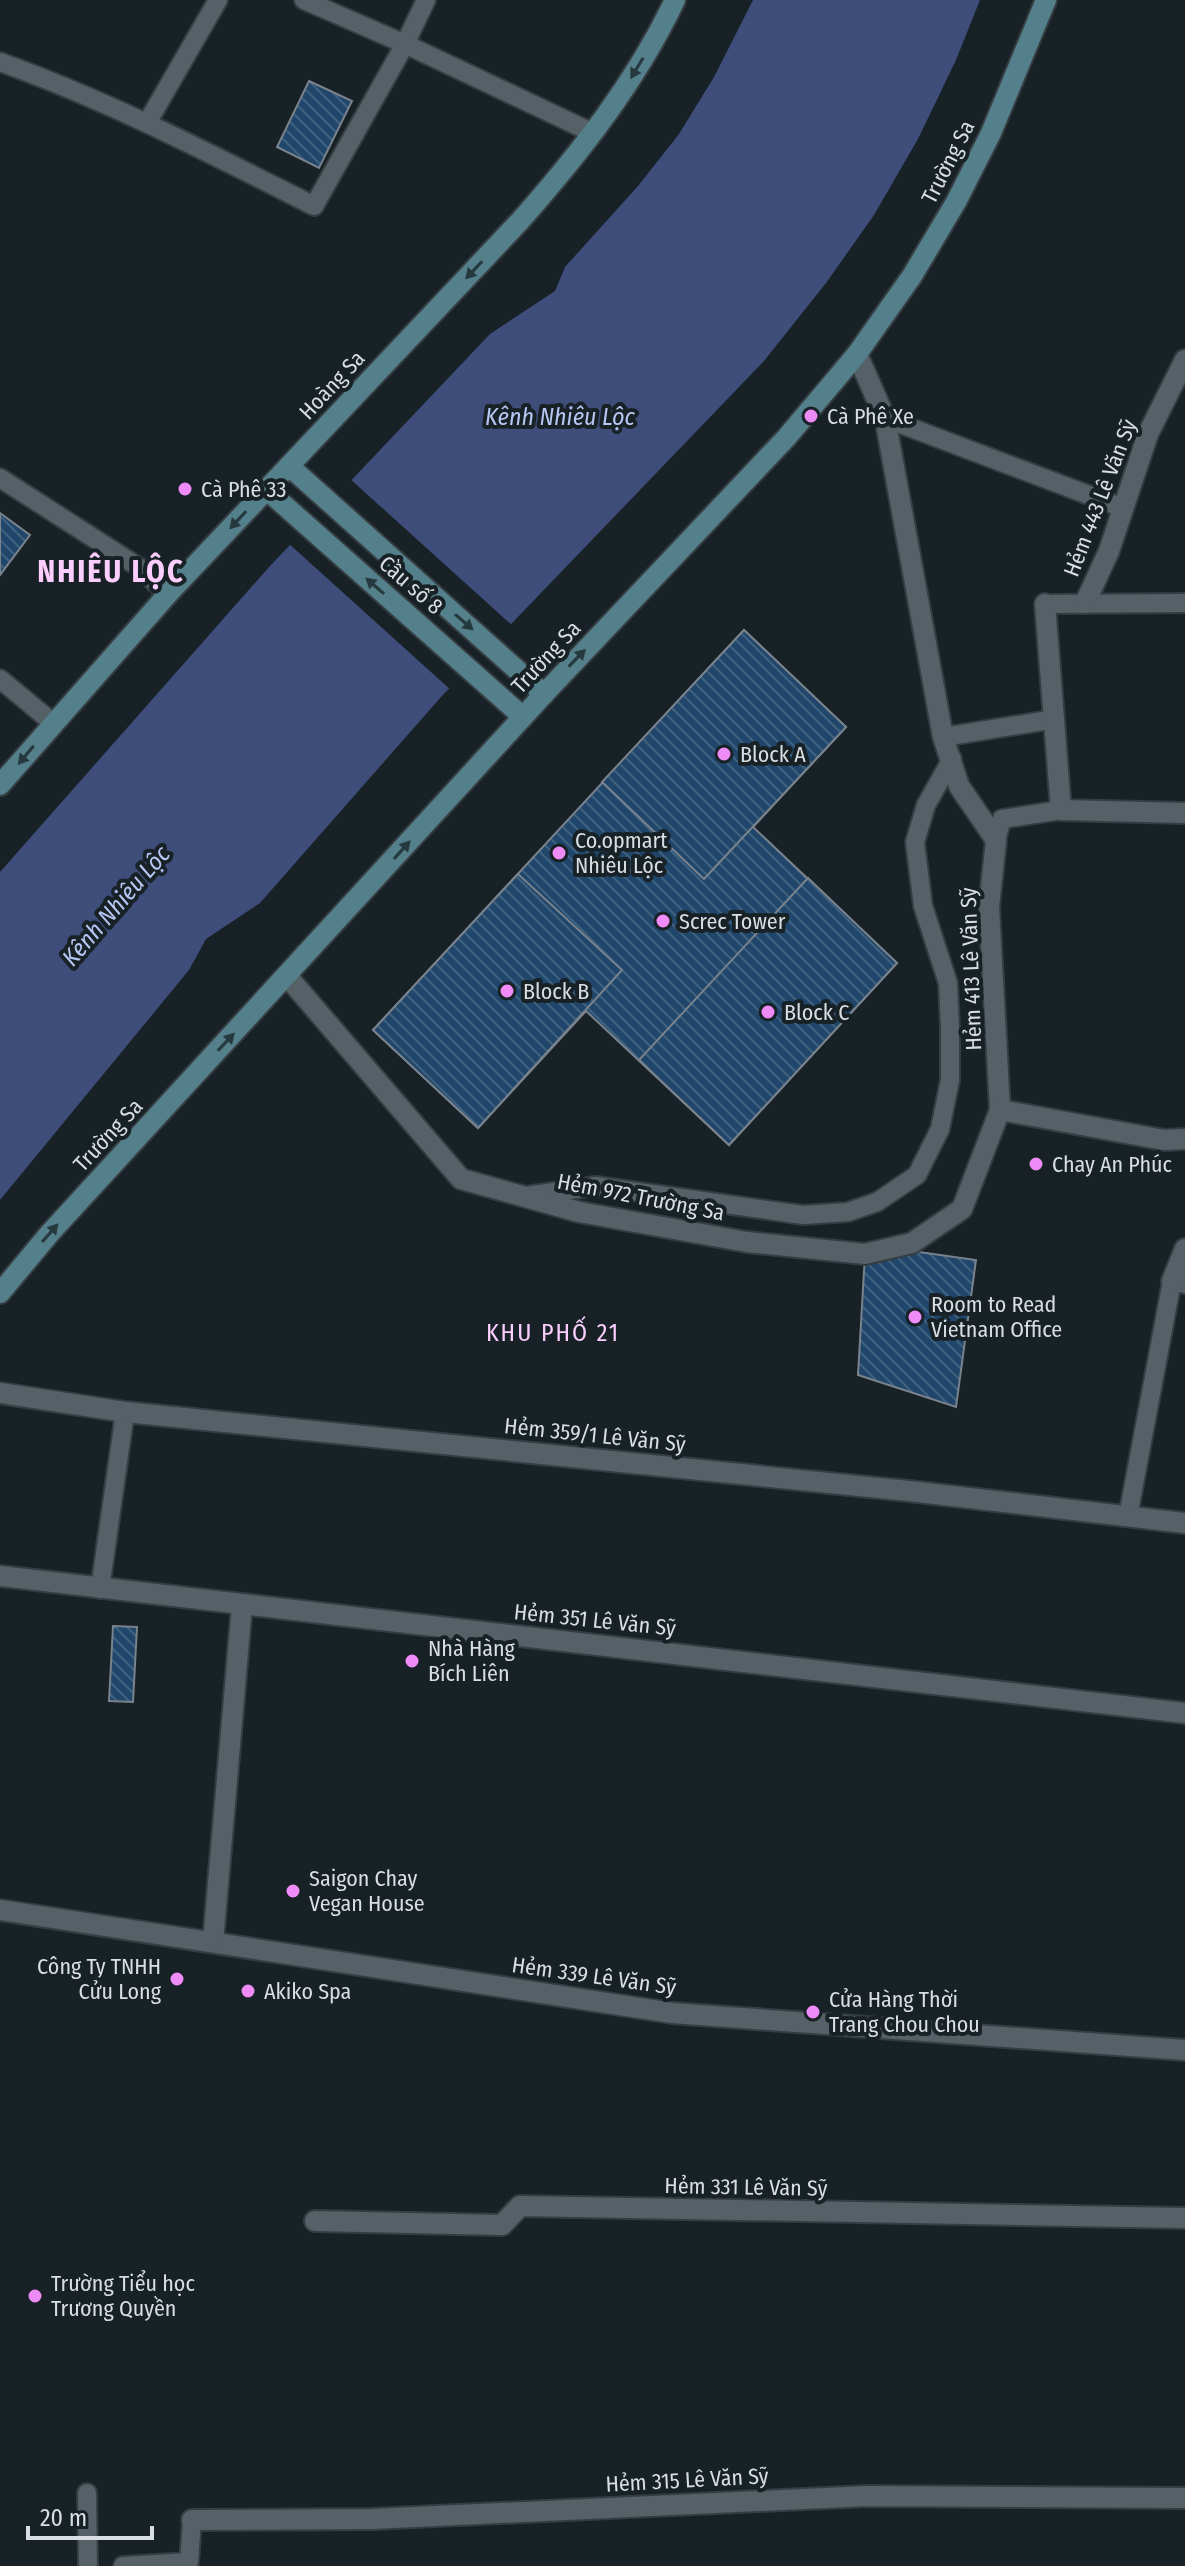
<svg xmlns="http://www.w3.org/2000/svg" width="1185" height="2566" font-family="'Fira Sans Condensed',sans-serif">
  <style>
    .water { fill: #3e4d7a }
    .pier { fill: #172126 }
    .building { fill: url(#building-back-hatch); stroke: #7a828c; stroke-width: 2 }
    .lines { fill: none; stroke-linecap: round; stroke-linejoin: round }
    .lane-casing { stroke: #363d42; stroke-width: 22 }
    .street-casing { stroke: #363d42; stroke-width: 24 }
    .secondary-casing { stroke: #363d42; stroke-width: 24 }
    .lane { stroke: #556167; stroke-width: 18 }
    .street { stroke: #556167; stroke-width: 20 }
    .secondary { stroke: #54808b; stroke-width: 20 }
    .oneway { fill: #26393f }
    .poi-dot { fill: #ef8bf7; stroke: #172126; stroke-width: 3 }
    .labels { text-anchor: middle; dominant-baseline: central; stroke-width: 8; stroke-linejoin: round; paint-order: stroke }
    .street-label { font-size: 22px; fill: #d8dee2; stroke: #172126 }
    .poi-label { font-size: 22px; fill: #d8dee2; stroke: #172126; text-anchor: start }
    .water-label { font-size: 24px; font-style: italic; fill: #b6c7f3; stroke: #172126 }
    .neighbourhood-label { font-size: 24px; letter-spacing: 2px; fill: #fbcefd; stroke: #172126 }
    .district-label { font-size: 30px; font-weight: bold; letter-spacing: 2px; fill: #fbcefd; stroke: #172126 }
  </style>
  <defs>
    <pattern id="building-back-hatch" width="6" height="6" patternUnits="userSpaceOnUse" patternTransform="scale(2)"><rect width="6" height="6" fill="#20476b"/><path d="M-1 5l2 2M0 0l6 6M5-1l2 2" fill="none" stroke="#406180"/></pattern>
  </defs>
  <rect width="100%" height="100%" fill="#172126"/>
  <path class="water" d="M753,0H980L956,60L918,139L874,215L826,283L764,361L441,697L260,903L206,939L189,970L0,1200V872L270,566L490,334L555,291L565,267L638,186L679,134L714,77Z"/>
  <path class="pier" d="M349,478L514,627L452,691L287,542Z"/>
  <g class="building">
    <path d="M309,81L352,101L319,168L277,147Z"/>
    <path d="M0,513L30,535L0,575Z"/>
    <path d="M744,630L846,727L753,827L897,963L729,1145L586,1011L478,1128L373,1030Z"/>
    <path d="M744,630L846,727L704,879L602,782Z"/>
    <path d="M518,874L622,970L478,1128L373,1030Z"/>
    <path d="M808,878L897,963L729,1145L639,1060Z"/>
    <path d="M898,1249L976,1260L956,1407L858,1375L865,1254Z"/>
    <path d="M113,1626L137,1627L133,1702L109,1701Z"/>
  </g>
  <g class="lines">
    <defs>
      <g id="lane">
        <path d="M304,0L405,44L426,0"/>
        <path d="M0,62C109,101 211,154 314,206L405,44L593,133"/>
        <path d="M147,123L218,0"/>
        <path d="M885,418L1123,508"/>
        <path d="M0,478L137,566L168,594"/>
        <path d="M1045,604L1185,603"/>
        <path d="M0,679L53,723"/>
        <path d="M943,737L1055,719"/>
        <path d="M996,840L1002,819L1061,810"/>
        <path d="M526,1196L596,1186L803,1215L848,1212L877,1202L917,1175L940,1129L950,1080V1028L948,983L923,906L915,842L926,805L952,759"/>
        <path d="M1128,1516L1172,1281L1185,1284"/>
        <path d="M100,1589L125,1412"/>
        <path d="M87,2493L88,2566"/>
        <path d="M123,2566L189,2562L192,2520"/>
      </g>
      <g id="street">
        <path d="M1085,603L1109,551L1148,434L1185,360"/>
        <path d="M1045,604L1061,810L1185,813"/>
        <path d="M287,976L461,1179L579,1212L747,1242L865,1254L912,1243L962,1209L1000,1110L989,907L996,840L959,786L943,737L885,418L857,354"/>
        <path d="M1000,1110L1164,1140L1185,1139"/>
        <path d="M1172,1281L1185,1249"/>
        <path d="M0,1393L125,1412L909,1491L1185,1523"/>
        <path d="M0,1576L1185,1713"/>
        <path d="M0,1910L672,2013L1185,2050"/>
        <path d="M213,1942L242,1605"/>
        <path d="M315,2221L502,2225L520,2206L1185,2218"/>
        <path d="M192,2520L372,2519L868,2496L1185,2498"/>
      </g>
      <g id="secondary">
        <path d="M289,466L544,694"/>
        <path d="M267,490L523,717"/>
        <path d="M0,785L168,594L520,221C580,153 636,82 675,0"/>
        <path d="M0,1293L50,1233L544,694L787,437L857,354L912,276L956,202L991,133L1046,0"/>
      </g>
    </defs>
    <use href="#lane" class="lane-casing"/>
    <use href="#street" class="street-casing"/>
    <use href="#secondary" class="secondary-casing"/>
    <use href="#lane" class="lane"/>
    <use href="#street" class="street"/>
    <use href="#secondary" class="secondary"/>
  </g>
  <defs><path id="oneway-solid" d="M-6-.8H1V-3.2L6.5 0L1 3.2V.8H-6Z" transform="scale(2)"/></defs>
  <g class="oneway">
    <use href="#oneway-solid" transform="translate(637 68) rotate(121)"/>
    <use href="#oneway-solid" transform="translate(474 270) rotate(133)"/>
    <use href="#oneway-solid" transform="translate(238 520) rotate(133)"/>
    <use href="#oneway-solid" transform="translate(375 586) rotate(-139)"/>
    <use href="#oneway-solid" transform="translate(464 622) rotate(41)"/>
    <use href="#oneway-solid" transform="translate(577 658) rotate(-46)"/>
    <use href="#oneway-solid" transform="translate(26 755) rotate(130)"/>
    <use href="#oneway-solid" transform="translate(402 850) rotate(-48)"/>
    <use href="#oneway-solid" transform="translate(226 1042) rotate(-47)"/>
    <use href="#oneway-solid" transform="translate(50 1233) rotate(-49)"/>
  </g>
  <g class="poi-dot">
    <circle cx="811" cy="416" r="8"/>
    <circle cx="185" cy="489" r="8"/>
    <circle cx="724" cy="754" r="8"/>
    <circle cx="559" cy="853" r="8"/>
    <circle cx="663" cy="921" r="8"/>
    <circle cx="507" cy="991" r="8"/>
    <circle cx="768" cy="1012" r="8"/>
    <circle cx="1036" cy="1164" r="8"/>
    <circle cx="915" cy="1317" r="8"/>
    <circle cx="412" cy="1661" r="8"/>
    <circle cx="293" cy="1891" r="8"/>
    <circle cx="177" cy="1979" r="8"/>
    <circle cx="248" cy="1991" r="8"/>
    <circle cx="813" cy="2012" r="8"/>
    <circle cx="35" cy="2296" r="8"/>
  </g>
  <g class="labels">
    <g class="street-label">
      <text transform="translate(948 162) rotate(-63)">Trường Sa</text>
      <text transform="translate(332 385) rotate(-47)">Hoàng Sa</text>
      <text transform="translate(1100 498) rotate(-69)">Hẻm 443 Lê Văn Sỹ</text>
      <text transform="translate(411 585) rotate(41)">Cầu số 8</text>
      <text transform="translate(546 657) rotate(-47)">Trường Sa</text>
      <text transform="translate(971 969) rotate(-92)">Hẻm 413 Lê Văn Sỹ</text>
      <text transform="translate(108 1135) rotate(-47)">Trường Sa</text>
      <text transform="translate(641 1197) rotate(11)">Hẻm 972 Trường Sa</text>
      <text transform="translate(595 1435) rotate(6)">Hẻm 359/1 Lê Văn Sỹ</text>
      <text transform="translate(595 1620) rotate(6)">Hẻm 351 Lê Văn Sỹ</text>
      <text transform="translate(594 1976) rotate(8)">Hẻm 339 Lê Văn Sỹ</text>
      <text transform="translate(746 2187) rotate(1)">Hẻm 331 Lê Văn Sỹ</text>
      <text transform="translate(687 2480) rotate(-3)">Hẻm 315 Lê Văn Sỹ</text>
    </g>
    <g class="poi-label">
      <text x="827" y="416">Cà Phê Xe</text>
      <text x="201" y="489">Cà Phê 33</text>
      <text x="740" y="754">Block A</text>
      <text x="575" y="840">Co.opmart<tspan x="575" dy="25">Nhiêu Lộc</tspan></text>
      <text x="679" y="921">Screc Tower</text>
      <text x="523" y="991">Block B</text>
      <text x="784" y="1012">Block C</text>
      <text x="1052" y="1164">Chay An Phúc</text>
      <text x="931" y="1304">Room to Read<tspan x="931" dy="25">Vietnam Office</tspan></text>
      <text x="428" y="1648">Nhà Hàng<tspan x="428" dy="25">Bích Liên</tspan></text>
      <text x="309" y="1878">Saigon Chay<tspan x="309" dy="25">Vegan House</tspan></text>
      <text x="161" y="1966" text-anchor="end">Công Ty TNHH<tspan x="161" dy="25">Cửu Long</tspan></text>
      <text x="264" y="1991">Akiko Spa</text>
      <text x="829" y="1999">Cửa Hàng Thời<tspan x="829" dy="25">Trang Chou Chou</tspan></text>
      <text x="51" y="2283">Trường Tiểu học<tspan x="51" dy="25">Trương Quyền</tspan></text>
    </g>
    <g class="water-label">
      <text x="560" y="417">Kênh Nhiêu Lộc</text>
      <text transform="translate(116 906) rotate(-49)">Kênh Nhiêu Lộc</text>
    </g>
    <g class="neighbourhood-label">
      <text x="553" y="1333">KHU PHỐ 21</text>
    </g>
    <g class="district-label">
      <text x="111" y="572">NHIÊU LỘC</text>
    </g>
  </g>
  <path d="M28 2526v12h124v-12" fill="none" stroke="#d8dee2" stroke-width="4"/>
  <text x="40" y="2526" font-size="24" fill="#d8dee2" stroke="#172126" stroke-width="6" paint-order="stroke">20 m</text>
</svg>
